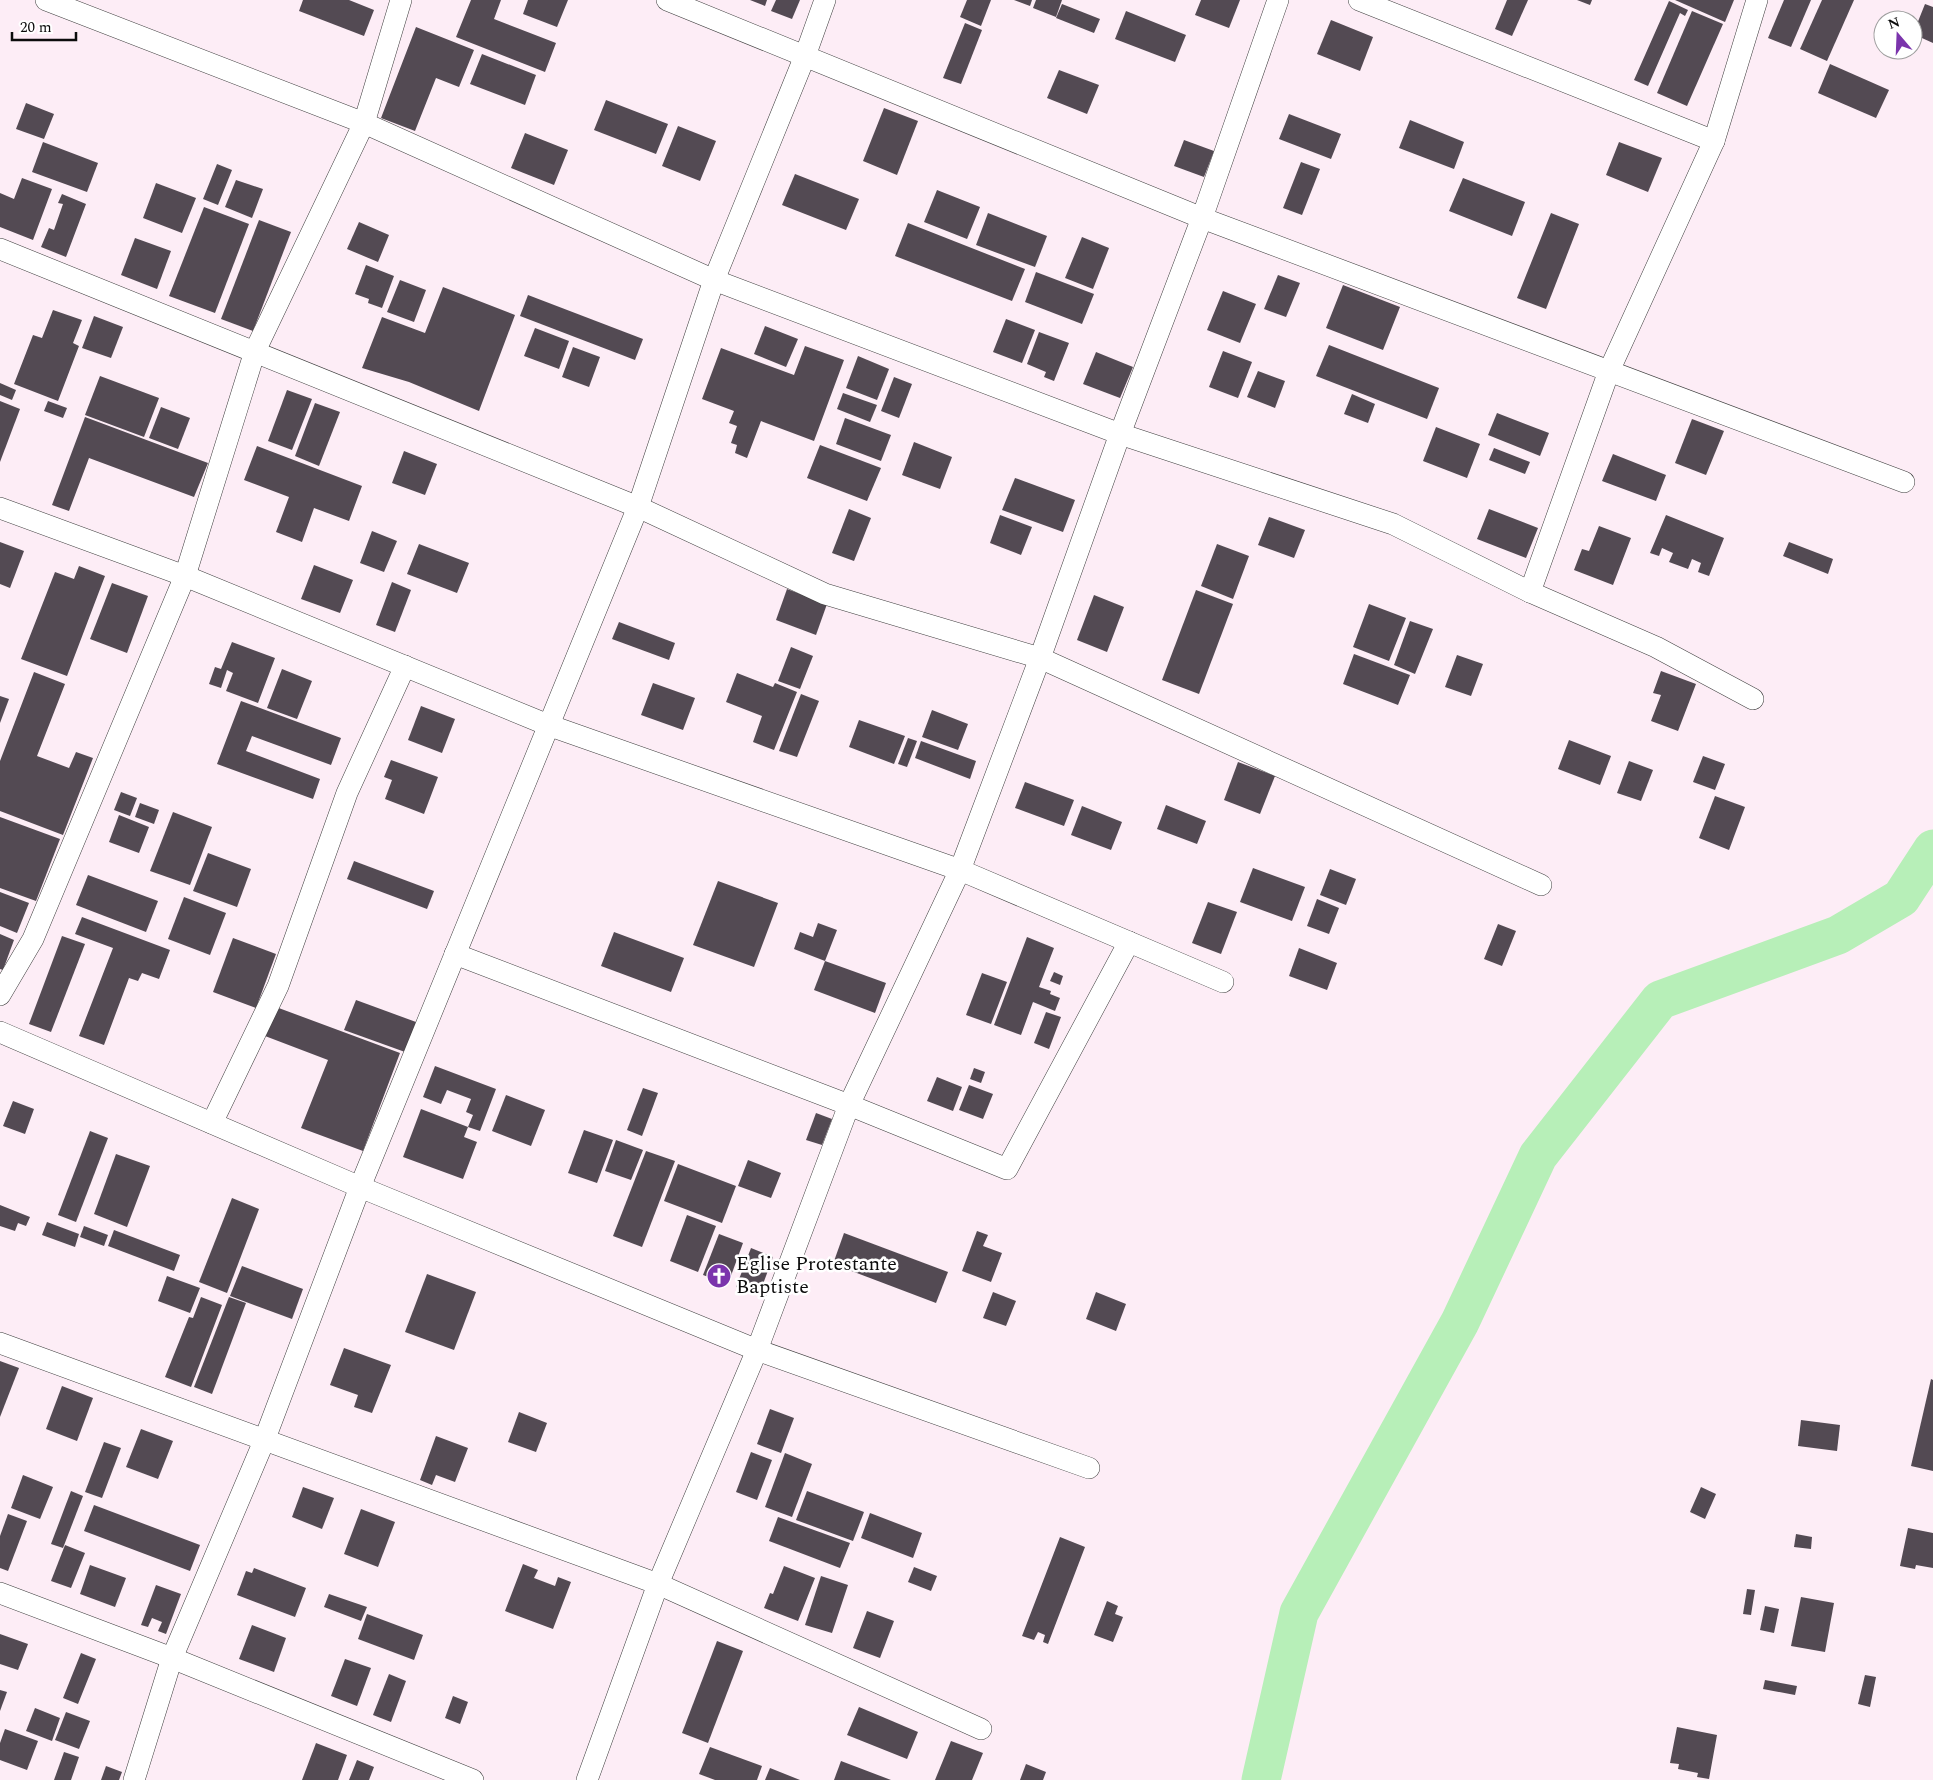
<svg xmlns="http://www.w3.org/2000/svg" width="1933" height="1780" font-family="Spectral,serif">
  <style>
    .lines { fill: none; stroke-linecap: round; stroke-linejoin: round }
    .river { stroke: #b7efb8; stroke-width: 39 }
    .building { fill: #534a53 }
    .minor-casing { stroke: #3f3f3f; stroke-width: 22 }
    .minor { stroke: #fff; stroke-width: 21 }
    .labels { text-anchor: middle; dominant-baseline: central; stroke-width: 5; stroke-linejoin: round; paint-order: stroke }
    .poi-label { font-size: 20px; fill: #0c0c0c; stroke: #fff; text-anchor: start }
  </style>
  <rect width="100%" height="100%" fill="#fdedf6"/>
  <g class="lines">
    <path class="river" d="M1261,1780L1299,1613L1460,1322L1538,1156L1660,1000L1838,935L1901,898L1933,849"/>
  </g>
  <g class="building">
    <path d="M303,0H349L374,10L364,36L299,11Z"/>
    <path d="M471,0H501L494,19L556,43L545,72L456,37Z"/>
    <path d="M528,0H568L557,27L523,14Z"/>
    <path d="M750,0H767L765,6Z"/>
    <path d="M776,0H800L792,19L771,11Z"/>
    <path d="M967,0H991L981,26L960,17Z"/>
    <path d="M1014,0H1032L1030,6Z"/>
    <path d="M1036,0H1062L1056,17L1033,8Z"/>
    <path d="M1201,0H1240L1229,28L1195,15Z"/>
    <path d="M1507,0H1528L1512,36L1495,29Z"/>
    <path d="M1577,0H1592L1590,5Z"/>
    <path d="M1675,0H1734L1725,22Z"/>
    <path d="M1784,0H1811L1791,47L1768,38Z"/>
    <path d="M1822,0H1854L1827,61L1800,49Z"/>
    <path d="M1669,1L1688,10L1685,16L1680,13L1648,86L1634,80Z"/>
    <path d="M1062,4L1100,19L1094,33L1056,18Z"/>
    <path d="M1925,4L1933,7V43L1913,34Z"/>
    <path d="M1126,11L1186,35L1175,62L1115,39Z"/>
    <path d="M1692,11L1723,24L1687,106L1657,93Z"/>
    <path d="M1331,20L1373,37L1360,71L1317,54Z"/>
    <path d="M965,23L982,30L961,84L943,78Z"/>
    <path d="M416,27L474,50L459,87L436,78L415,131L381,118Z"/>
    <path d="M482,54L536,75L525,105L470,84Z"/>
    <path d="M1830,64L1889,90L1876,118L1818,93Z"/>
    <path d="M1059,70L1099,85L1087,114L1047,98Z"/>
    <path d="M606,100L668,124L656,154L594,130Z"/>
    <path d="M26,103L54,114L44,139L16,129Z"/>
    <path d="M884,108L918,121L897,175L863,161Z"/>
    <path d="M1289,114L1341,134L1331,159L1279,139Z"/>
    <path d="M1410,120L1464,142L1454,169L1399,148Z"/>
    <path d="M678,126L716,141L700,181L662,166Z"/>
    <path d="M525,133L568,150L554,185L511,168Z"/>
    <path d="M1184,140L1214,151L1204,177L1174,166Z"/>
    <path d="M43,142L98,163L87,192L32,172Z"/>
    <path d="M1619,142L1662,158L1648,192L1606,175Z"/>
    <path d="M1301,162L1320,169L1302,215L1283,208Z"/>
    <path d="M217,164L232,170L218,205L203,199Z"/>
    <path d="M795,174L859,199L846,230L782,205Z"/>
    <path d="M22,178L52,189L33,240L0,227V193L14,199Z"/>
    <path d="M1463,178L1525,202L1512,236L1449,211Z"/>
    <path d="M236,180L263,189L252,218L225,207Z"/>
    <path d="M156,183L196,198L182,233L143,218Z"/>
    <path d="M937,190L980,207L967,239L924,222Z"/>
    <path d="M62,194L86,204L66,257L41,247L49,228L54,230L63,204L58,203Z"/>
    <path d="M204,207L249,224L215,313L169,296Z"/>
    <path d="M988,213L1047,236L1035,267L976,245Z"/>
    <path d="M1551,213L1579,224L1546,309L1517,298Z"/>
    <path d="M259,220L291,232L253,331L221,319Z"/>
    <path d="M359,222L389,235L378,262L347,249Z"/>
    <path d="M908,223L1025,269L1012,301L895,256Z"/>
    <path d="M1082,237L1109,248L1093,289L1065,278Z"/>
    <path d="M135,238L171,251L157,289L121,275Z"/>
    <path d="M366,265L394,276L382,308L368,303L369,299L355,294Z"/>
    <path d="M1036,272L1094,294L1082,324L1025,302Z"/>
    <path d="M1278,275L1300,283L1286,317L1264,309Z"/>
    <path d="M400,280L426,290L414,322L387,312Z"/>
    <path d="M1343,285L1400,307L1383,350L1326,328Z"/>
    <path d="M443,287L515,315L479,411L409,382L362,368L382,317L425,333Z"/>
    <path d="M1223,291L1256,304L1240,343L1207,330Z"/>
    <path d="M528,295L643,339L635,360L520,316Z"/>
    <path d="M53,310L82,320L73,343L79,346L58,401L14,384L33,335L42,338Z"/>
    <path d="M94,316L123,327L111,358L82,348Z"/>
    <path d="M1006,319L1035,330L1022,363L993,352Z"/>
    <path d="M765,326L798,339L786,367L754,354Z"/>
    <path d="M535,328L569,341L559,369L524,356Z"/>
    <path d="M1039,332L1069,343L1054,381L1044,377L1046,372L1027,364Z"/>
    <path d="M1329,345L1439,388L1427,419L1316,376Z"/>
    <path d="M805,346L844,360L814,441L761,421L747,458L735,453L737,445L731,443L737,426L729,423L734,411L702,399L721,348L794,375Z"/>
    <path d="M573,347L600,357L589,387L562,377Z"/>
    <path d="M1223,351L1252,362L1238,398L1209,387Z"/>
    <path d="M1096,352L1133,367L1120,398L1083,384Z"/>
    <path d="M858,356L889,369L877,400L846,388Z"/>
    <path d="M1258,371L1285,381L1275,408L1247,397Z"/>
    <path d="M100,376L159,398L144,437L85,415Z"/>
    <path d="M894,377L912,384L899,418L881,411Z"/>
    <path d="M0,383L16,390L12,400L0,395Z"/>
    <path d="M287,390L312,399L292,450L268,441Z"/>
    <path d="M843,393L877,405L870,422L837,409Z"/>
    <path d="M1352,394L1375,404L1368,423L1344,414Z"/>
    <path d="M0,401L20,409L0,462Z"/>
    <path d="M48,401L67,408L63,418L44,411Z"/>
    <path d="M315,403L340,412L319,466L295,456Z"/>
    <path d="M161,407L190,418L178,449L149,438Z"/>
    <path d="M1497,413L1549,433L1540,456L1488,435Z"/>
    <path d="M85,417L208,463L194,497L89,458L69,511L52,505Z"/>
    <path d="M845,418L891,435L881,461L836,444Z"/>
    <path d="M1692,419L1724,431L1706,475L1675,463Z"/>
    <path d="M1436,427L1480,444L1467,478L1423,461Z"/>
    <path d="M914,442L952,457L940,489L902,475Z"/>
    <path d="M820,445L881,468L867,501L807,478Z"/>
    <path d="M257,446L362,486L349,521L314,508L302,542L276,532L289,497L244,480Z"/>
    <path d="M1494,448L1530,462L1525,474L1489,460Z"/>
    <path d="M404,451L437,464L425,495L392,483Z"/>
    <path d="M1613,454L1666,475L1656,501L1602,481Z"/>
    <path d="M1015,478L1075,500L1063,532L1002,510Z"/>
    <path d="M849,509L871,518L854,561L832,553Z"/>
    <path d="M1489,509L1538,528L1526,558L1477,539Z"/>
    <path d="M1000,515L1032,527L1021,555L990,543Z"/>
    <path d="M1666,515L1724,538L1709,576L1698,572L1701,563L1692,559L1688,569L1669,562L1673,553L1662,548L1659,556L1650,553Z"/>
    <path d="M1269,517L1305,530L1294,558L1258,545Z"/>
    <path d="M1599,526L1631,538L1613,585L1574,570L1582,549L1589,551Z"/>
    <path d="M372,531L397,541L384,572L360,563Z"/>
    <path d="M0,542L24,551L10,588L0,584Z"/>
    <path d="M1789,542L1833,559L1828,574L1783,556Z"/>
    <path d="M419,544L469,563L457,593L407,574Z"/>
    <path d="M1217,544L1249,556L1233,599L1201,586Z"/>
    <path d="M314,565L353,580L340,613L301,599Z"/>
    <path d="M79,566L105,576L67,676L21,659L55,572L74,579Z"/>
    <path d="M392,582L411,590L395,632L376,625Z"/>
    <path d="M112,583L148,596L127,653L90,639Z"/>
    <path d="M787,589L827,604L816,635L776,620Z"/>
    <path d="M1196,590L1233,604L1199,694L1162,680Z"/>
    <path d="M1094,595L1124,607L1107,652L1077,640Z"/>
    <path d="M1369,604L1406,618L1389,661L1353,647Z"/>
    <path d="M1410,621L1433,629L1415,674L1394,665Z"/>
    <path d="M619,622L675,643L669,660L612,639Z"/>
    <path d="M232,642L275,658L258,703L226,691L233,673L227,670L221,688L209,684L215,667L221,669Z"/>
    <path d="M791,647L813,656L800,689L778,681Z"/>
    <path d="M1354,654L1410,675L1398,705L1343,684Z"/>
    <path d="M1457,655L1483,664L1471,696L1445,687Z"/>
    <path d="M282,669L312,681L297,719L267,708Z"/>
    <path d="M1661,671L1696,684L1678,731L1651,721L1661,695L1653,693Z"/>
    <path d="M34,672L65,684L37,756L69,768L76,752L93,758L63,835L0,811V761Z"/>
    <path d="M737,673L773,687L775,683L797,692L774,750L753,742L762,716L726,702Z"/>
    <path d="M653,683L695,698L683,730L641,715Z"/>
    <path d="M801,694L819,701L797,757L779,751Z"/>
    <path d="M0,696L9,699L0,723Z"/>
    <path d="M241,701L341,738L331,765L252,736L246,751L320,779L313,799L217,764Z"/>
    <path d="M421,706L455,719L442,753L408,740Z"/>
    <path d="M932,710L968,724L958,750L922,737Z"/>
    <path d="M859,720L905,736L894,764L849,747Z"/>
    <path d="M908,738L917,741L907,767L898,764Z"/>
    <path d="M1569,740L1611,756L1600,785L1558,769Z"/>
    <path d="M921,741L976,761L970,779L915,758Z"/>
    <path d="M1703,756L1725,764L1715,790L1693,782Z"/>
    <path d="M391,760L438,777L424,814L385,799L392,780L384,777Z"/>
    <path d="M1629,761L1653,770L1641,801L1617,793Z"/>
    <path d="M1238,762L1275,776L1260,814L1224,800Z"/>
    <path d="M1025,782L1074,800L1064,826L1015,808Z"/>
    <path d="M121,792L137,798L130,816L114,810Z"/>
    <path d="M1715,796L1745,807L1729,850L1699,838Z"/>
    <path d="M140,803L159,810L154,824L135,817Z"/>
    <path d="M1166,805L1206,821L1197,844L1157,829Z"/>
    <path d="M1082,806L1122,822L1111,850L1071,835Z"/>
    <path d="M173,812L212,827L190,885L150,871Z"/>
    <path d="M119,815L149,827L139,853L109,842Z"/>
    <path d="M0,817L60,839L36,901L0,888Z"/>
    <path d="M208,853L251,869L237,907L193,891Z"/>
    <path d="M354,861L434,891L427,909L347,879Z"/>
    <path d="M1253,868L1305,887L1292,921L1240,902Z"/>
    <path d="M1330,869L1356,879L1346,905L1320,895Z"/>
    <path d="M88,875L158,901L146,932L76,905Z"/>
    <path d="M718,881L778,903L754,967L693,945Z"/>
    <path d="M0,892L29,903L17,933L0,926Z"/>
    <path d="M184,897L226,913L210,955L168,939Z"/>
    <path d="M1317,899L1339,908L1329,934L1307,926Z"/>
    <path d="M1208,902L1237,912L1221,954L1192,943Z"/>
    <path d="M82,917L170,950L159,979L142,973L138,981L129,978L104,1045L79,1036L113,948L75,934Z"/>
    <path d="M818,923L837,930L825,961L794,949L800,932L813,937Z"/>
    <path d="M1498,924L1516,931L1502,966L1484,959Z"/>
    <path d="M614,932L684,958L671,992L601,966Z"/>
    <path d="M0,934L14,940L3,970L0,969Z"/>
    <path d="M62,936L85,944L51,1032L29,1024Z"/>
    <path d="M1027,937L1054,948L1039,987L1051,991L1050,994L1060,998L1055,1011L1033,1002L1021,1035L994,1025Z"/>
    <path d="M233,938L276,954L256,1008L213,992Z"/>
    <path d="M1299,948L1337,963L1327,990L1289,976Z"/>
    <path d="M825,961L886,983L875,1013L814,990Z"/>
    <path d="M1054,972L1063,976L1060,985L1050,981Z"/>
    <path d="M982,973L1007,982L991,1024L966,1015Z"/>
    <path d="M356,1000L416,1022L405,1052L344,1030Z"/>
    <path d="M276,1007L400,1053L363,1151L301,1128L328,1060L265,1036Z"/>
    <path d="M1046,1012L1061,1017L1049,1049L1034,1043Z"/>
    <path d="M435,1066L496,1089L480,1131L468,1127L464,1137L477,1142L463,1179L403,1157L421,1109L468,1127L473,1115L466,1112L471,1099L447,1090L441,1104L423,1097Z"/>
    <path d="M974,1068L985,1072L981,1083L970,1079Z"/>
    <path d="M937,1077L962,1087L953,1111L927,1101Z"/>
    <path d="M969,1085L993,1094L983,1119L959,1110Z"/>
    <path d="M643,1088L658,1093L642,1136L627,1130Z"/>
    <path d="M506,1095L545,1110L531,1146L492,1131Z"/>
    <path d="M13,1101L34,1109L25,1134L3,1126Z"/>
    <path d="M816,1113L832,1119L822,1145L806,1140Z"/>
    <path d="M584,1130L613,1140L597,1183L568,1173Z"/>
    <path d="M90,1131L108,1138L76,1222L58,1215Z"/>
    <path d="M616,1140L643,1150L631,1180L605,1171Z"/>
    <path d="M646,1151L675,1161L642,1247L613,1236Z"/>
    <path d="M116,1154L150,1166L127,1227L94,1214Z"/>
    <path d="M748,1160L781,1173L771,1198L738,1186Z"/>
    <path d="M678,1164L736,1186L722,1223L664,1201Z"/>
    <path d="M232,1198L259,1209L227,1293L199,1282Z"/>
    <path d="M0,1205L30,1217L26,1226L18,1223L15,1231L0,1226Z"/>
    <path d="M687,1215L716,1226L698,1272L670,1261Z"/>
    <path d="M47,1222L79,1234L75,1247L42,1235Z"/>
    <path d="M84,1226L108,1235L104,1246L80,1237Z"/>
    <path d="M114,1230L180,1255L174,1271L108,1246Z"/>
    <path d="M977,1231L988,1235L983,1246L1002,1253L991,1282L962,1271Z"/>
    <path d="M844,1233L948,1272L936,1303L833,1264Z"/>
    <path d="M719,1234L743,1243L728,1284L703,1275Z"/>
    <path d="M751,1248L773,1257L759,1295L736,1287Z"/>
    <path d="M242,1266L303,1289L292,1319L230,1296Z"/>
    <path d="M427,1274L476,1292L454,1350L405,1332Z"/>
    <path d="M167,1276L200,1288L190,1313L158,1301Z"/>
    <path d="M993,1292L1016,1301L1006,1326L983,1318Z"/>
    <path d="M1096,1292L1126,1304L1116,1331L1086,1319Z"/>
    <path d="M201,1297L222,1305L191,1387L165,1377L189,1317L193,1318Z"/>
    <path d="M229,1297L246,1303L212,1394L194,1387Z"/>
    <path d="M344,1348L391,1365L372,1413L354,1407L358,1395L330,1385Z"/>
    <path d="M0,1361L19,1368L0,1417Z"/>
    <path d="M1931,1379L1933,1380V1471L1911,1466Z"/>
    <path d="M62,1386L93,1398L77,1441L46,1429Z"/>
    <path d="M770,1409L794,1418L781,1453L757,1444Z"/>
    <path d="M519,1412L547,1423L536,1452L508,1442Z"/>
    <path d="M1801,1420L1840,1425L1837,1451L1798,1446Z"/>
    <path d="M141,1429L173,1441L158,1479L126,1467Z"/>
    <path d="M436,1436L468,1448L455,1482L436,1475L432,1485L420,1480Z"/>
    <path d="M104,1442L121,1448L102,1498L85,1492Z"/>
    <path d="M751,1452L772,1460L757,1500L736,1492Z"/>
    <path d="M785,1453L812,1464L792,1517L765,1507Z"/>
    <path d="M23,1475L53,1487L40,1519L11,1508Z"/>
    <path d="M303,1487L334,1498L322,1529L292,1517Z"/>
    <path d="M1701,1487L1716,1494L1705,1519L1690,1512Z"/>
    <path d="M71,1491L83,1496L63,1548L51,1544Z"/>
    <path d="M807,1491L864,1512L853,1541L796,1520Z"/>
    <path d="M94,1505L200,1545L190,1571L84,1531Z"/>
    <path d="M361,1509L395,1522L378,1567L344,1554Z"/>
    <path d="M870,1513L922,1533L913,1558L861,1538Z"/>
    <path d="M8,1514L27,1521L8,1571L0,1568V1536Z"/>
    <path d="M778,1517L850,1543L840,1568L769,1541Z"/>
    <path d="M1908,1528L1933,1533V1568L1916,1565L1915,1569L1900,1566Z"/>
    <path d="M1796,1534L1812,1537L1811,1549L1794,1547Z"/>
    <path d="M1060,1537L1085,1547L1048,1644L1043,1642L1045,1635L1038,1632L1034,1640L1022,1636Z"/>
    <path d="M65,1545L85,1553L71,1588L51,1581Z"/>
    <path d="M523,1564L538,1570L534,1578L555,1586L558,1577L571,1582L553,1629L505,1611Z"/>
    <path d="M90,1565L126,1578L115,1607L80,1594Z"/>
    <path d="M784,1566L815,1578L798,1621L764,1608L770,1593L773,1594Z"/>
    <path d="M914,1567L937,1576L931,1591L908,1582Z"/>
    <path d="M254,1568L306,1588L295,1617L237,1595L246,1571L252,1573Z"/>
    <path d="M821,1576L848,1585L832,1633L805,1625Z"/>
    <path d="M156,1585L181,1594L166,1634L158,1631L162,1622L152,1618L148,1627L141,1625Z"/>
    <path d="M1747,1589L1755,1590L1751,1615L1743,1614Z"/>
    <path d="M329,1594L367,1607L361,1621L324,1607Z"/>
    <path d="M1801,1597L1834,1603L1825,1652L1791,1646Z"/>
    <path d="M1107,1601L1118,1606L1115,1614L1123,1617L1113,1642L1094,1635Z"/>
    <path d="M1765,1606L1779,1609L1774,1633L1760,1630Z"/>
    <path d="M867,1611L894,1621L880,1658L853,1648Z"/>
    <path d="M367,1614L423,1635L414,1660L358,1639Z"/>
    <path d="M252,1625L286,1638L274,1672L239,1659Z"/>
    <path d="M0,1634L28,1644L18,1670L0,1664Z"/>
    <path d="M717,1641L743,1651L708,1743L682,1733Z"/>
    <path d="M81,1653L96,1659L78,1704L63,1698Z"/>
    <path d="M345,1659L371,1668L357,1706L331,1696Z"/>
    <path d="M389,1674L406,1681L391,1722L373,1715Z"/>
    <path d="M1865,1675L1876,1677L1870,1707L1858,1704Z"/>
    <path d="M1765,1680L1797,1686L1795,1695L1763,1689Z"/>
    <path d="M0,1690L7,1692L0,1711Z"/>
    <path d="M453,1696L468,1702L460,1724L445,1718Z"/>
    <path d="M859,1707L918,1732L907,1759L847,1735Z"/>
    <path d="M35,1708L60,1718L52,1741L26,1731Z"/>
    <path d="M66,1712L90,1721L79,1749L55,1740Z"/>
    <path d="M1677,1727L1717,1735L1709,1779L1697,1777L1698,1773L1678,1769L1679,1764L1670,1763Z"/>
    <path d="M5,1729L38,1741L27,1770L0,1760V1743Z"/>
    <path d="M951,1741L983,1753L972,1780H935Z"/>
    <path d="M316,1743L347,1755L338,1780H302Z"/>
    <path d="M710,1747L762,1766L757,1780H715L699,1774Z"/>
    <path d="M64,1752L79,1757L71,1780H54Z"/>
    <path d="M357,1760L374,1767L369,1780H349Z"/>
    <path d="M841,1761L891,1780H834Z"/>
    <path d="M1026,1764L1046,1772L1043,1780H1020Z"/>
    <path d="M106,1766L122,1772L119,1780H101Z"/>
    <path d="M770,1768L800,1780H765Z"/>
  </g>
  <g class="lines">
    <defs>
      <g id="minor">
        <path d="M46,0L364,123L714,280L1120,434L1393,524L1530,592L1656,647L1753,699"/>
        <path d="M667,0L1202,218L1904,482"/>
        <path d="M1359,0L1714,141"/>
        <path d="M0,249L638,507L825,594L1040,658L1541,885"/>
        <path d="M0,508L185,576L548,725L960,870L1223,982"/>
        <path d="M1530,592L1609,371L1714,141L1757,0"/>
        <path d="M455,954L849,1105L1007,1169L1129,942"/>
        <path d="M0,995L33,939L185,576L255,351L364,123L401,0"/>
        <path d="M0,1032L360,1187L757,1350L1089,1468"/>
        <path d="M212,1123L278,986L347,793L405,666"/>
        <path d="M0,1343L658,1584L981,1729"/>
        <path d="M0,1593L172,1658L473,1780"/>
        <path d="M134,1780L172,1658L264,1441L360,1187L638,507L714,280L805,56L825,0"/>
        <path d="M587,1780L658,1584L757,1350L849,1105L960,870L1040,658L1120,434L1202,218L1278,0"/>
      </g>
    </defs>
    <use href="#minor" class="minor-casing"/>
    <use href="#minor" class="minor"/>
  </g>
  <defs>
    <symbol id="church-disc" viewBox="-11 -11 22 22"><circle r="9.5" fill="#7b34ac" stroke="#fff"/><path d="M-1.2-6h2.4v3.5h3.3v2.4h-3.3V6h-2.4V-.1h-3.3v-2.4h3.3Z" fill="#fff"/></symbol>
  </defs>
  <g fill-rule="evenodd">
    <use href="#church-disc" x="705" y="1262" width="28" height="28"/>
  </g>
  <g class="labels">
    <g class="poi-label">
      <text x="736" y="1264">Eglise Protestante<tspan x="736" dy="23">Baptiste</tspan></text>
    </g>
  </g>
  <g transform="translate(1898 35) rotate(341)"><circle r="24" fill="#ffffff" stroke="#9e9e9e"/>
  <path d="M0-4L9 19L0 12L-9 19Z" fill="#7b34ac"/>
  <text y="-8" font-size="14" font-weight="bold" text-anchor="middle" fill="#0c0c0c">N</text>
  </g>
  <path d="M12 32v8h64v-8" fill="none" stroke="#0c0c0c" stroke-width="2.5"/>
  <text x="20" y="32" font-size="15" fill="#0c0c0c" stroke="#ffffff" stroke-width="4" paint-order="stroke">20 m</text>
</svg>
